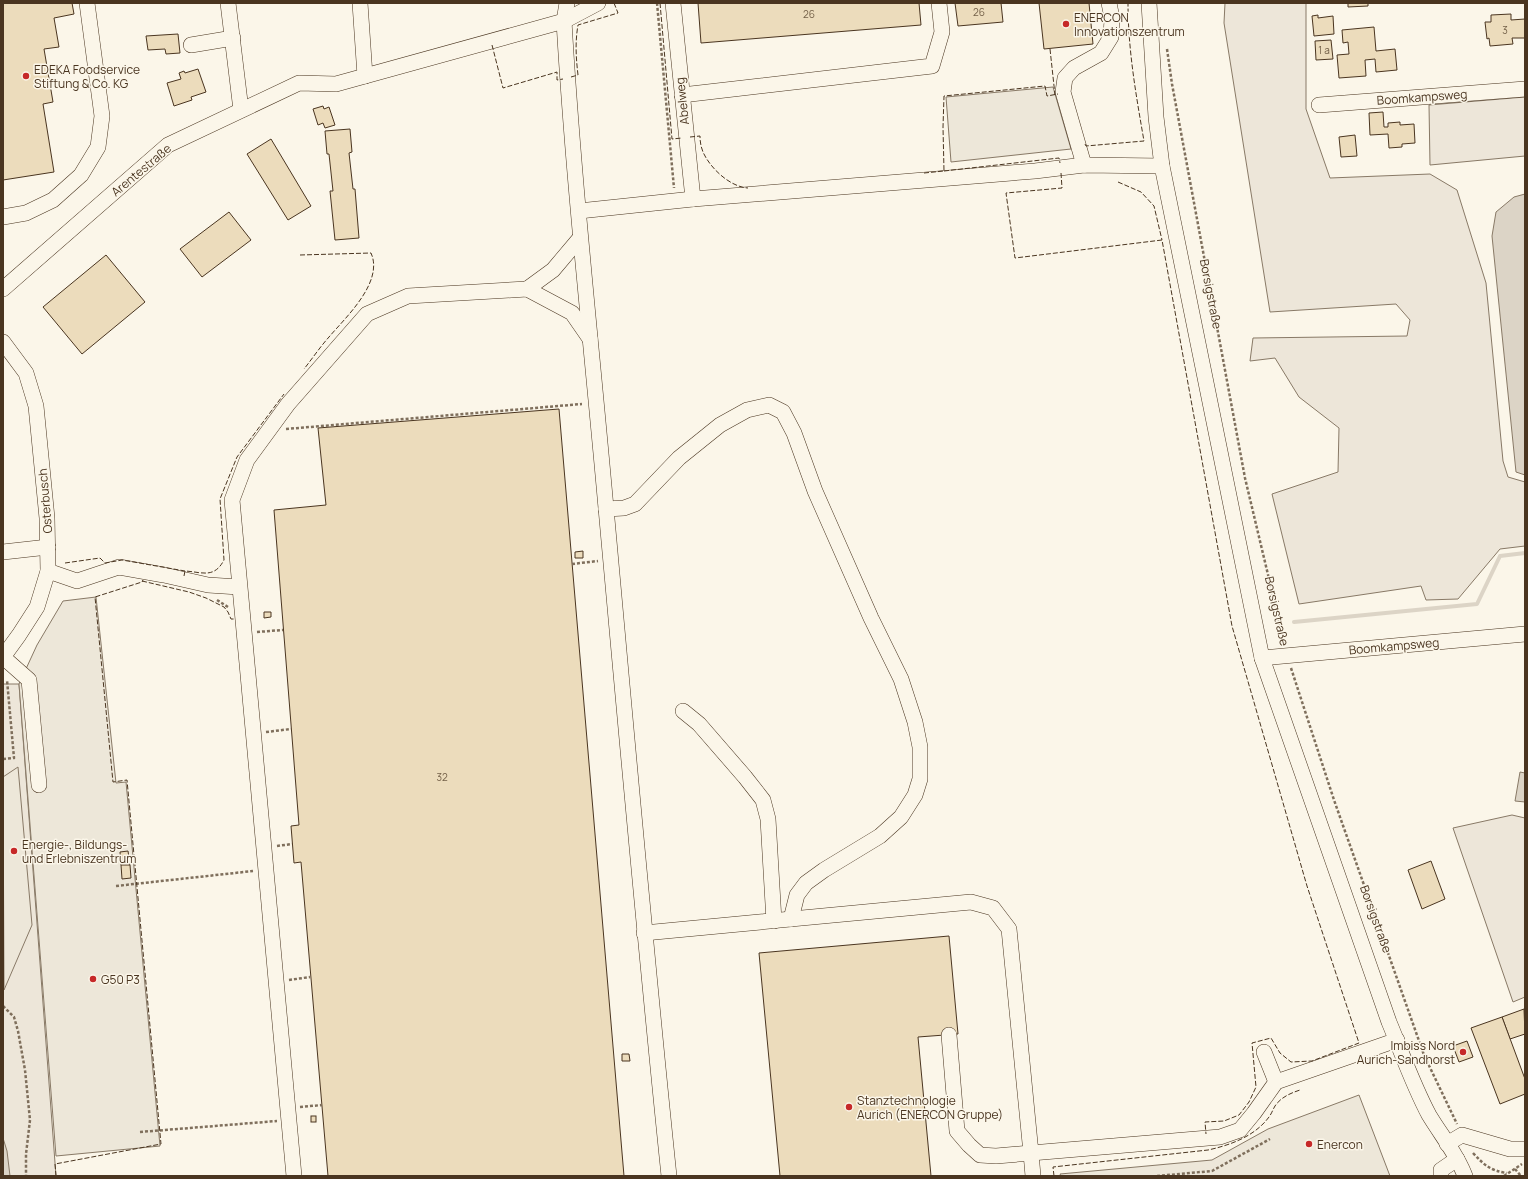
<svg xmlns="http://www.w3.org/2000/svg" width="1528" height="1179" font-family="Manrope,sans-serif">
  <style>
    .green { fill: #ede6d9; stroke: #887966 }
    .parking { fill: #ede7d9; stroke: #887966 }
    .water { fill: #dcd4c6; stroke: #887966 }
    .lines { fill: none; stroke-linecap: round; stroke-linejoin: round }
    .stream { stroke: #dcd4c6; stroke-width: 4 }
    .building { fill: #ecdcbc; stroke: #4a3520 }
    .minor-casing { stroke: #4a3520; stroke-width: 16 }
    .path { stroke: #7f6f5c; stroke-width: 2.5; stroke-dasharray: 3 2; stroke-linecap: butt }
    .minor { stroke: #fbf6e9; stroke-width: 15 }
    .fence { stroke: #4a3520; stroke-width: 1; stroke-dasharray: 5 2; stroke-linecap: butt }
    .poi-dot { fill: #c62828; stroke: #fbf6e9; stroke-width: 1.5 }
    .labels { text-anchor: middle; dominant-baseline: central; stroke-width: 3; stroke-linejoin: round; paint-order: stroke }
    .number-label { font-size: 10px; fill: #725f47 }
    .poi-label { font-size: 12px; fill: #4a3520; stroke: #fbf6e9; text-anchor: start }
    .street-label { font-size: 12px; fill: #4a3520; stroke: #fbf6e9 }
  </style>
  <rect width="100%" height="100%" fill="#fbf6e9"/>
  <g class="green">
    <path d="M1225,3H1306V109L1330,178L1430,174L1457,190L1486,283L1503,461L1508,477L1525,482V546L1500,549L1458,599L1426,600L1421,586L1299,604L1272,494L1338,472L1339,428L1299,397L1275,358L1250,361L1253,338L1407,336L1410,320L1396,304L1270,312L1224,23Z"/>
    <path d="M1525,97V156L1430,165L1429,105Z"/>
    <path d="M3,684H19L56,1176H3Z"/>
    <path d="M1512,815L1525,818V997L1513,1002L1453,828Z"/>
  </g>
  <g class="parking">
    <path d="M1053,87L1071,149L951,162L946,97Z"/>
    <path d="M96,597L116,783L126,782L160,1146L56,1156L19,684L37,645L63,601Z"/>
    <path d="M18,767L32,925L4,990L3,777Z"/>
    <path d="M1359,1095L1390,1176H1061L1060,1174L1212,1160L1268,1129Z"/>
  </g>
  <g class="water">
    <path d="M1525,194V475L1516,472L1492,236L1496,212L1514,197Z"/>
    <path d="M1520,772L1525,773V802L1515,801Z"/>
    <path d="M3,1138L7,1151L10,1176H3Z"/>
  </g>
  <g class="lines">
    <path class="stream" d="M1294,622L1477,604L1500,556L1525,553"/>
  </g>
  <g class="building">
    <path d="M3,3H72L74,14L54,18L59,47L44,49L53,102L43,104L54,172L3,180Z"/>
    <path d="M698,3H919L921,25L701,43Z"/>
    <path d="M955,3H1001L1003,22L958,26Z"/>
    <path d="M1039,3H1089L1093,44L1044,49Z"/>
    <path d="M1348,3H1368V6L1348,7Z"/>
    <path d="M1511,14V20L1525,19V38H1512L1513,44L1490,46L1489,38L1487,39L1485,22H1491V15Z"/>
    <path d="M1318,15V18L1333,16L1334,34L1314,36L1312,16Z"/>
    <path d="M1374,27L1376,51L1395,49L1397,70L1376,72L1375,59L1365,60L1366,76L1339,78L1337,55L1349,54L1348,42L1343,43L1342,30Z"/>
    <path d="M178,34L180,53L166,54L165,49L148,50L146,36Z"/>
    <path d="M1331,40L1333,59L1316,60L1315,41Z"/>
    <path d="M198,69L206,92L191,97L192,100L174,106L167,83L181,79L179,73L184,71L185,73Z"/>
    <path d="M323,106L324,109L329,107L335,125L325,128L323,123L318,125L313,109Z"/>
    <path d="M1383,112L1384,127H1388V123L1400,122V125L1414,124L1415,143L1402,144V147L1389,148L1388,134L1370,135L1369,113Z"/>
    <path d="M350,129L352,152L349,153L353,189H355L359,238L335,240L330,191H333L329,154H327L325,131Z"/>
    <path d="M1355,135L1357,156L1341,157L1339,137Z"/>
    <path d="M271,139L311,206L288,220L247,154Z"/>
    <path d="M229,212L251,240L202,277L180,249Z"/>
    <path d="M106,255L145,302L82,354L43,307Z"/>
    <path d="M559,409L624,1176H328L301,862L294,863L291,826L299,825L274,510L326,505L318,428Z"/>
    <path d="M583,551V558H575V552Z"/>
    <path d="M264,612H271V617L264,618Z"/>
    <path d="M128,851L130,865H121L120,852Z"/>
    <path d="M1431,861L1445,899L1422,909L1408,870Z"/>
    <path d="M121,865H130L131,878L122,879Z"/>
    <path d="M949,936L958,1034L918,1037L931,1176H780L759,953Z"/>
    <path d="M1524,1009L1525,1034L1510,1039L1502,1017Z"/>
    <path d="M1502,1017L1525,1079V1094L1500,1104L1471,1028Z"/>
    <path d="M1467,1041L1473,1057L1459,1062L1453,1046Z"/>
    <path d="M622,1054H629L630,1061H622Z"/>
    <rect x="311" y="1116" width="5" height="6"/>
  </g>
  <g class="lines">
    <defs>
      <g id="minor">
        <path d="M228,3L241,110"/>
        <path d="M360,3L365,76"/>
        <path d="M567,3L564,21C573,176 590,331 604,486C625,716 645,946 669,1176"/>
        <path d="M673,3L693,199"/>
        <path d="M1149,3L1156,117L1162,166L1262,658L1389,1022C1402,1053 1413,1085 1429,1115C1441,1135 1457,1154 1465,1176"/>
        <path d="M191,45L233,38"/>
        <path d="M682,95L932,66L942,32L939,3"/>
        <path d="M1319,105L1525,89"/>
        <path d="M1084,165L1063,92L1065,78L1074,68L1101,53L1111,37L1112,18L1109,3"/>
        <path d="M579,211L693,199L1035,171L1084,165L1162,166"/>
        <path d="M3,217L26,213L53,200L81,175L98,147L102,116L87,3"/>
        <path d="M3,289L168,145L299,83L336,84L564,21L598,3"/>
        <path d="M527,289L553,270L580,238"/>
        <path d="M3,342L26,373L36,406L47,518L48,571L37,607L19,635L3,657"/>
        <path d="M606,509L624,508L635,504L679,458L720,425L747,410L769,405L783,412L794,433L815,491L871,618L901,679L915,722L920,747V779L915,795L901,817L880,836L824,870L806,883L797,895L791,919"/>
        <path d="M3,552L48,547"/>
        <path d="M48,571L77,581L119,567L164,575L208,585L239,587"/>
        <path d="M3,657L29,680L39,785"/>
        <path d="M1262,658L1525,634"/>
        <path d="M683,711L699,724L745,777L763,800L768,819L774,921"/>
        <path d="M644,933L971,902L993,908L1009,929L1031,1153L1220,1137L1240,1130L1254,1113L1276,1082L1397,1040"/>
        <path d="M949,1035L957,1131L969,1145L980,1155L996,1156L1031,1153L1033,1176"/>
        <path d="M1264,1052L1276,1082"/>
        <path d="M1447,1144L1462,1135L1510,1149H1525"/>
        <path d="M294,1176L232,500L247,460L288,404L367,314L408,296L527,289L572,313L590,339"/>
        <path d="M1441,1176V1170L1457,1159"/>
      </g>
    </defs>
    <use href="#minor" class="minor-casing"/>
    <g class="path">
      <path d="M657,3L674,188"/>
      <path d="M1167,49L1172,84L1245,478L1284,642"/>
      <path d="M286,429L582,404"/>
      <path d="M572,564L598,561"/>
      <path d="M217,600L228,607"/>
      <path d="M257,632L283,630"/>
      <path d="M1291,668L1334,800L1424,1055L1457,1124"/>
      <path d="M266,732L291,729"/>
      <path d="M3,759L14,758L7,680"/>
      <path d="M277,846L292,844"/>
      <path d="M116,886L253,871"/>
      <path d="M289,980L310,977"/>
      <path d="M3,1006L14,1017L18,1031L25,1070L30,1120L26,1154V1176"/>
      <path d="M300,1107L322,1105"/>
      <path d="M140,1132L277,1121"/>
      <path d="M1473,1153C1484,1165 1491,1171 1507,1173"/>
      <path d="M1515,1169L1521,1176"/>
      <path d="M1157,1176L1212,1171L1270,1139"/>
      <path d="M1504,1176L1522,1164"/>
    </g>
    <use href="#minor" class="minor"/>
    <g class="fence">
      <path d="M660,3L672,139L682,138"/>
      <path d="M492,45L503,88L557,72V80L563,79"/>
      <path d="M1050,49L1055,95"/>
      <path d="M571,77L578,75C576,58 575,42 578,25L618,13L614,3"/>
      <path d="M690,137L700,136C700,142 701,147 703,152C710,168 730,187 748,188"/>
      <path d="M1085,144L1086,146L1144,141C1136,95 1128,50 1128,3"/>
      <path d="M944,171L1059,158L1060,163"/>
      <path d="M924,173L944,171L943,127L944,96L1045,86L1047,96L1058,94"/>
      <path d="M1061,173L1062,188L1006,193L1015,258L1162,240L1232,626L1307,886L1359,1043L1312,1061L1291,1062L1280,1053L1271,1038L1252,1043L1256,1087L1249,1102L1239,1115L1224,1121L1205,1122L1206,1134"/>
      <path d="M1118,182L1141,192L1154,206L1162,240"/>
      <path d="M300,255L371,253C384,282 346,317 329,337C320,347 312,359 304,369"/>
      <path d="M65,563L100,558L105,563L122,560L185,571"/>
      <path d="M184,576L185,571C202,572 214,579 224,560L220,499L237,457L284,394"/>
      <path d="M142,581L189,592L206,598L224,607L228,612L231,619H234"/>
      <path d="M56,1176L55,1164L161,1144L127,780L113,782L95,597L142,582L143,580"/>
      <path d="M1054,1176L1053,1167L1208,1150C1231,1145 1255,1136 1269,1117C1272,1113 1273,1109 1275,1106C1281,1097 1291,1093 1300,1090"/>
    </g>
  </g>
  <g class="poi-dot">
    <circle cx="1066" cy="24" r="4"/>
    <circle cx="26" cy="76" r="4"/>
    <circle cx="14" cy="851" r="4"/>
    <circle cx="93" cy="979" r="4"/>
    <circle cx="1463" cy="1052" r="4"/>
    <circle cx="849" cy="1107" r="4"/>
    <circle cx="1309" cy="1144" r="4"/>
  </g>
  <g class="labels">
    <g class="number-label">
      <text x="979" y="12">26</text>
      <text x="809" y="14">26</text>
      <text x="1505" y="30">3</text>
      <text x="1324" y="50">1 a</text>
      <text x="442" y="777">32</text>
    </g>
    <g class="poi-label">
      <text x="1074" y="17">ENERCON<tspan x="1074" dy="14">Innovationszentrum</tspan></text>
      <text x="34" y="69">EDEKA Foodservice<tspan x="34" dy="14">Stiftung &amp; Co. KG</tspan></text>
      <text x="22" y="844">Energie-, Bildungs-<tspan x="22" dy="14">und Erlebniszentrum</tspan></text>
      <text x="101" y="979">G50 P3</text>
      <text x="1455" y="1045" text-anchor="end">Imbiss Nord<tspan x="1455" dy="14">Aurich-Sandhorst</tspan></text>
      <text x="857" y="1100">Stanztechnologie<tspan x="857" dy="14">Aurich (ENERCON Gruppe)</tspan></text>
      <text x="1317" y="1144">Enercon</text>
    </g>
    <g class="street-label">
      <text transform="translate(1422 97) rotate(-4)">Boomkampsweg</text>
      <text transform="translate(682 101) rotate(-96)">Abelweg</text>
      <text transform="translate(141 170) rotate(-40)">Arentestraße</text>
      <text transform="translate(1211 294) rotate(79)">Borsigstraße</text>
      <text transform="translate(45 501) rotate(-95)">Osterbusch</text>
      <text transform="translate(1277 611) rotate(77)">Borsigstraße</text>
      <text transform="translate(1394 646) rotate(-5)">Boomkampsweg</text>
      <text transform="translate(1376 919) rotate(70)">Borsigstraße</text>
    </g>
  </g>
  <rect width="1528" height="1179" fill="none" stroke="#4a3520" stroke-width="8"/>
</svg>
